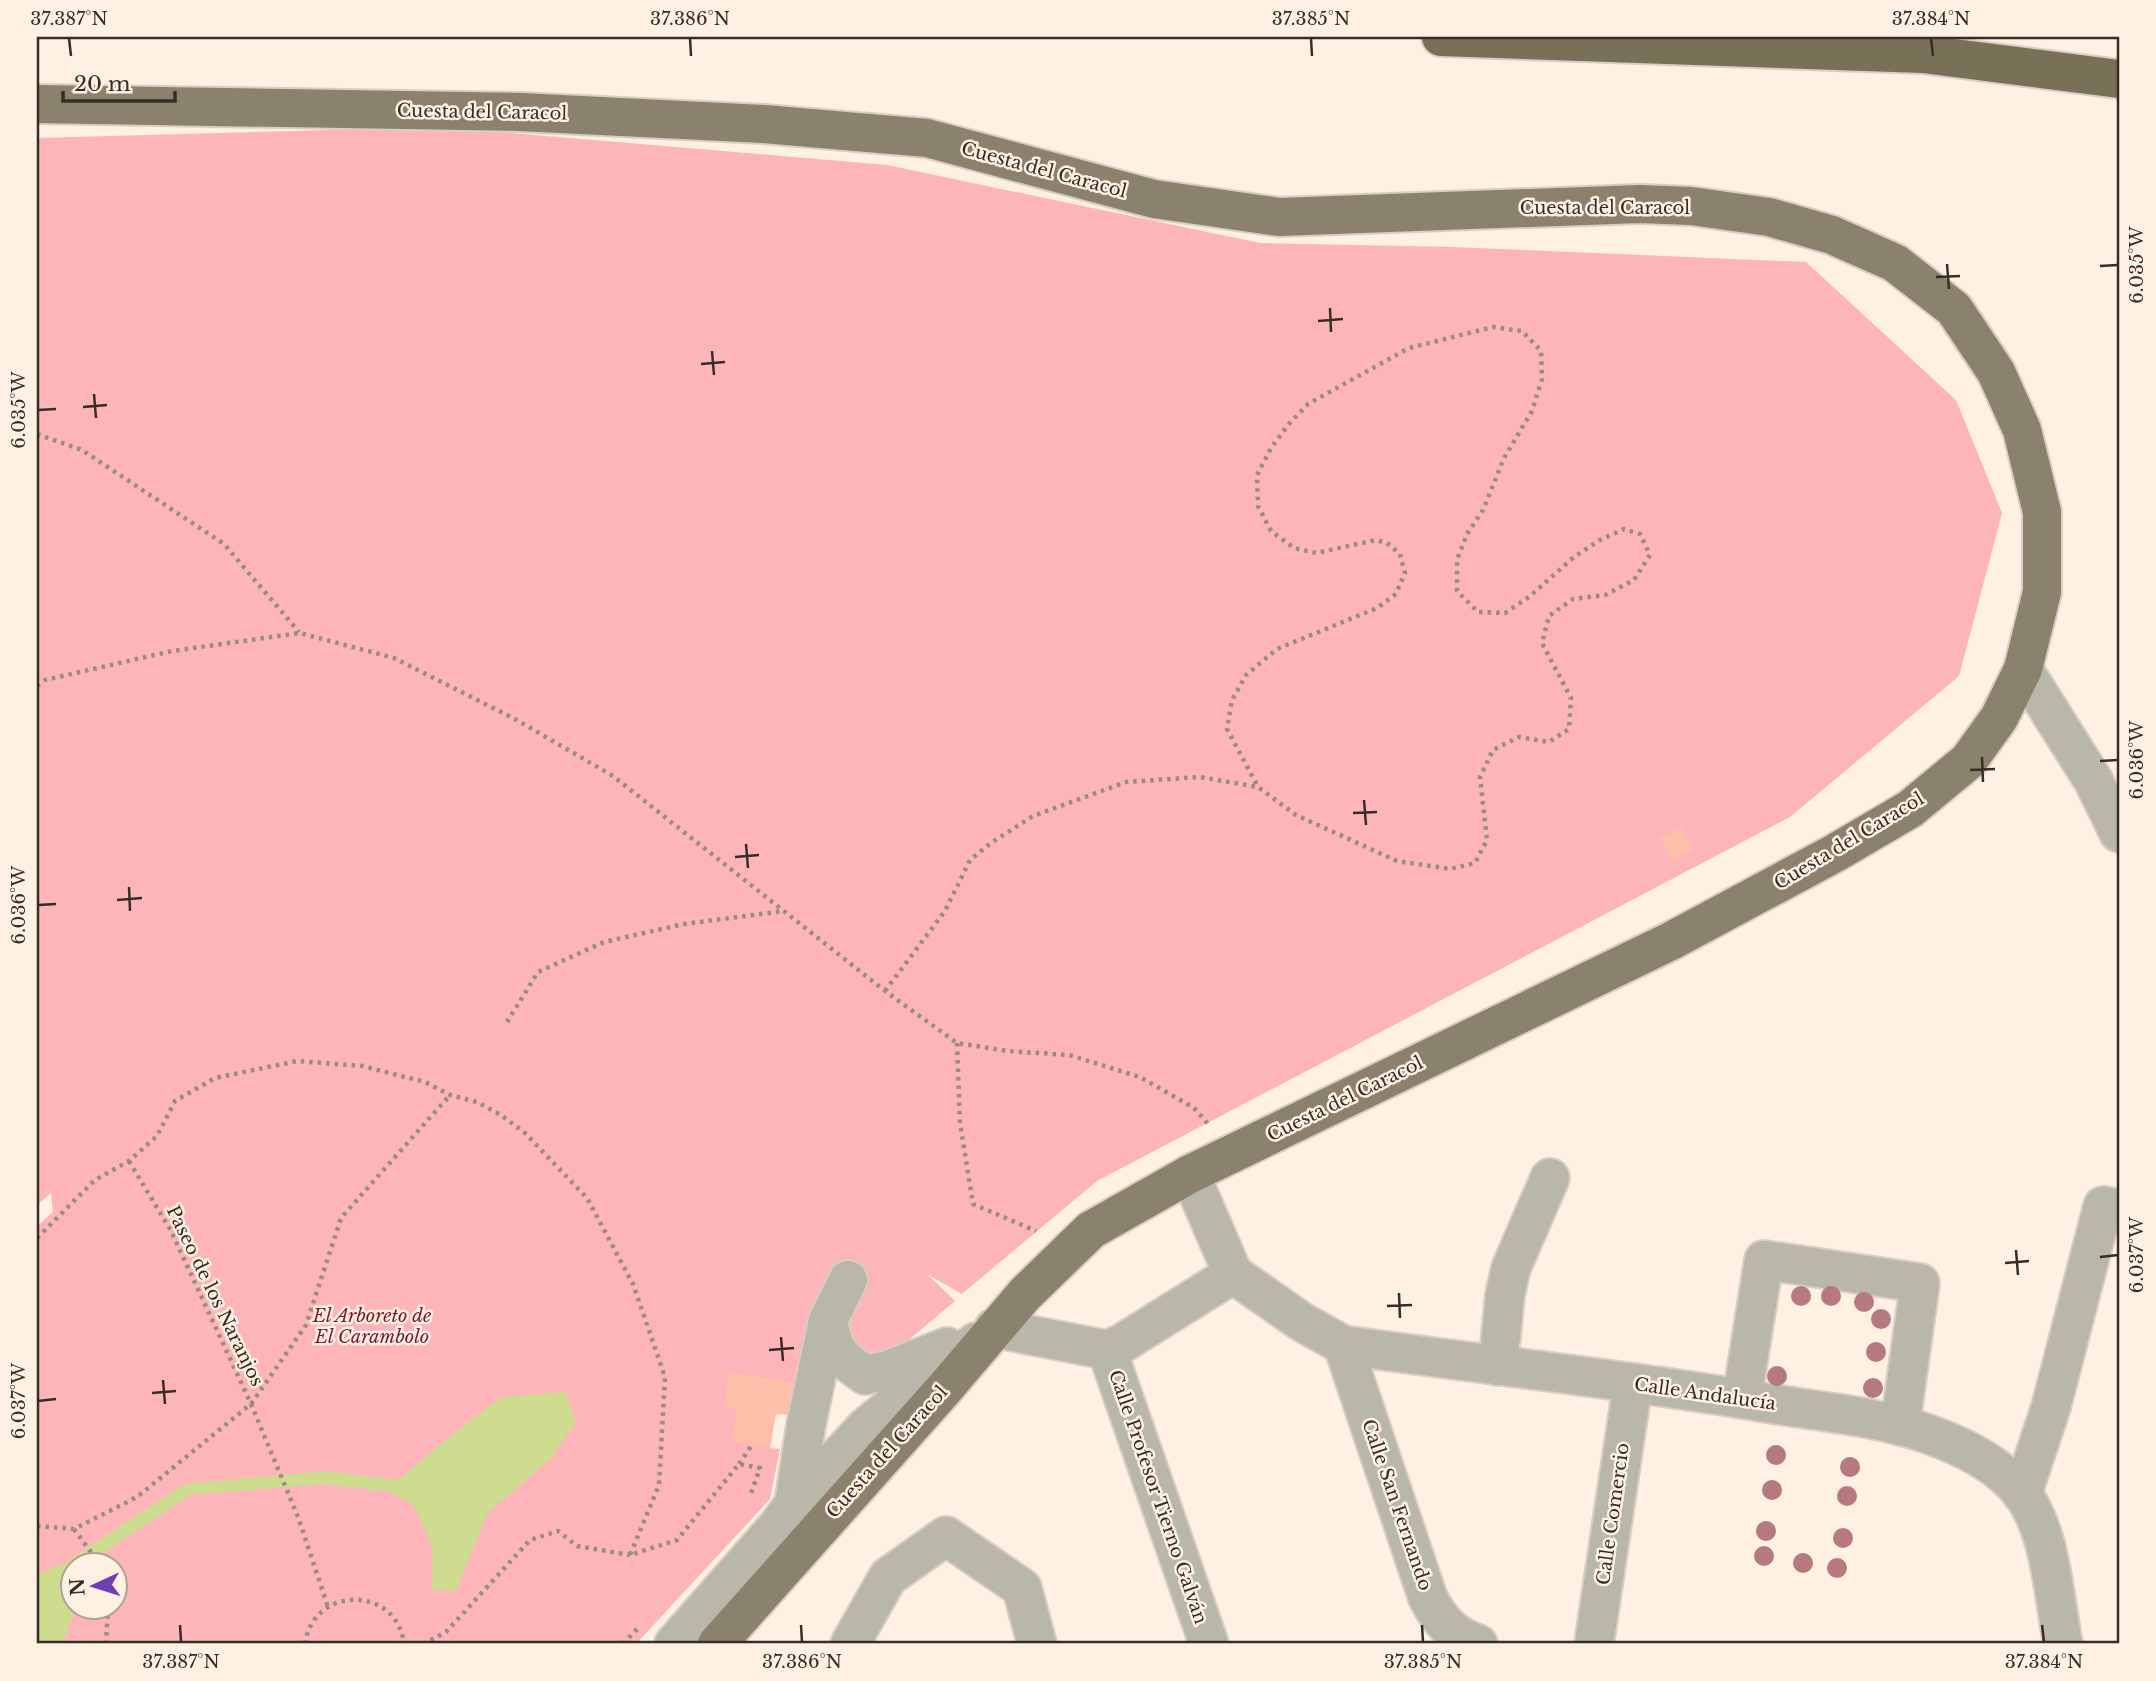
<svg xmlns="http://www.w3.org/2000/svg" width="2156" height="1681" font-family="'Libre Baskerville',serif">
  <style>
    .green { fill: #fdb5b9; fill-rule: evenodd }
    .water { fill: #cedc8f }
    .building { fill: #ffbfa8 }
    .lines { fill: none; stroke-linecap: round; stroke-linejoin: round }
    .minor-casing { stroke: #dacdc1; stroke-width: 42 }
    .major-casing { stroke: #dacdc1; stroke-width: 42 }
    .highway-casing { stroke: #dacdc1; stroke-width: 42 }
    .path { stroke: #988d83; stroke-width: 4.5; stroke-dasharray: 3.5 5; stroke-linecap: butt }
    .minor { stroke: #b9b6aa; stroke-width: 38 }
    .major { stroke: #8a826d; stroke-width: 38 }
    .highway { stroke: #787057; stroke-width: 38 }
    .tree { fill: #b5797e }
    .ticks { fill: none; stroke: #362e26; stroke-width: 2.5 }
    .labels { text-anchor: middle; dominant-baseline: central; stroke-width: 5; stroke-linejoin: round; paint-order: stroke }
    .street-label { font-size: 18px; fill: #362e26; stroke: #fef0e3 }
    .park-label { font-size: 18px; font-style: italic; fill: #79172b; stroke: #fef0e3 }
    .neatline { fill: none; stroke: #362e26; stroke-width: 2.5 }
    .ticks-label { font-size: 18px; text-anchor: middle; fill: #362e26 }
  </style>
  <rect width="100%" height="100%" fill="#fef0e3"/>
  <path class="green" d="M442,127L887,165L1260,243L1453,247L1806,262L1956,400L2002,513L1959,676L1790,817L1097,1181L962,1294L927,1274L955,1301L905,1343L869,1359L853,1352L791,1415L775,1414L770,1448L780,1449L770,1499L636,1644H37V1226L53,1212L51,1193L37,1205V138ZM74,1566H116V1608H74Z"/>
  <path class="water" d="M566,1392L576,1423L550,1459L487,1514L456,1591L432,1590V1547L414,1506L391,1492L321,1484L190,1495L92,1561L90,1565L74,1566L75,1608L63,1644H37V1575L63,1564L184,1484L325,1471L399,1480L444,1441L501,1397Z"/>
  <g class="building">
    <path d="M1681,827L1693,850L1672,861L1660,838Z"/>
    <path d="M729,1372L796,1383L791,1415L776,1413L770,1448L732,1441L737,1408L724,1406Z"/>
  </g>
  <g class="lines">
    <defs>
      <g id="minor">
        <path d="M2023,669L2093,780L2119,833"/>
        <path d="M1190,1174L1233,1274"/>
        <path d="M1233,1274L1302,1322L1343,1345C1484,1365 1626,1379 1767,1403C1821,1412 1877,1416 1928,1434C1962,1446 1998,1463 2021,1492C2051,1530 2054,1598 2063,1644"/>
        <path d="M828,1321C834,1354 838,1355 865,1375L888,1370L947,1347"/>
        <path d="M994,1328L1107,1350L1121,1344L1233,1274"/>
        <path d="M1343,1345L1428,1598C1440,1621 1453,1636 1478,1644"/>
        <path d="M1107,1350L1209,1644"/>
        <path d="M1498,1366L1505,1295L1511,1268L1550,1178"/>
        <path d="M1742,1398L1764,1260L1920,1283L1900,1426"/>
        <path d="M2022,1494L2051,1407L2103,1206L2119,1209"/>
        <path d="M794,1504L806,1425L828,1321L848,1280"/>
        <path d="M674,1644L777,1527L794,1504L866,1427L927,1377L976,1342"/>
        <path d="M850,1644L888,1577L946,1536L1022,1588L1037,1644"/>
        <path d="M1594,1644L1633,1383"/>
      </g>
      <path id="major" d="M37,104L520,112L764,124L845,131L927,138L1154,199L1279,217L1640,204L1691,206L1769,217L1832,235L1895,263L1954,309L1996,372L2022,430L2042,512V592L2023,669L1999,718L1968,761L1910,809L1835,853L1671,941L1190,1174L1091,1230L1025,1294L945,1388L717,1644"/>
      <path id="highway" d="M1441,37L1923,54L2119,79"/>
    </defs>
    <use href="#minor" class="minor-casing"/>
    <use href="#major" class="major-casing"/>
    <use href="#highway" class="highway-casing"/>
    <g class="path">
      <path d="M37,434L82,450L224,544L299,632"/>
      <path d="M37,686L45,680L172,651L300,633L394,658L515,719L613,776L885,991L957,1043L1008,1051L1069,1055L1140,1077L1194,1108L1208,1124"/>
      <path d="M885,991L945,911L970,860L991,843L1033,816L1126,782L1200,777L1258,787L1296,815L1397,861L1450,869L1475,863L1487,840L1480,777L1493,750L1519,737L1549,742L1569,729L1571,698L1542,643L1549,616L1573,599L1605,595L1634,580L1650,555L1640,534L1624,529L1600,540L1574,557L1529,597L1505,613L1478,612L1457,591V560L1467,534L1483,510L1504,458L1532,411L1542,379L1541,351L1522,331L1493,327L1409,348L1308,404L1288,425L1271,448L1257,475L1258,506L1271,531L1294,548L1316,553L1376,540L1387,543L1400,554L1405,573L1396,594L1377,608L1277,649L1246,675L1232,700L1227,729L1258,787"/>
      <path d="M507,1022L538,972L604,942L684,924L784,911"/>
      <path d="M957,1043L960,1123L973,1204L1036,1231"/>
      <path d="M129,1161L171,1231L251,1404L298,1517L328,1607"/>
      <path d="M37,1238L95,1180L129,1161L157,1136L175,1101L215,1078L297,1061L362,1066L425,1082L450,1095L477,1102L501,1115L525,1133L587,1198L633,1284L665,1377L659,1485L630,1555L677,1540L739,1464L760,1468L750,1496"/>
      <path d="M739,1464L752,1445"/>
      <path d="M37,1526L74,1529L137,1497L251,1404L306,1325L341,1218L450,1095"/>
      <path d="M74,1529L101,1566"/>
      <path d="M106,1644L108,1608"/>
      <path d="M305,1644C313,1585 397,1585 404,1644"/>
      <path d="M423,1644L446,1632L530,1540L558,1531L577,1546L630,1555"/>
      <path d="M623,1644L638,1628"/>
    </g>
    <use href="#minor" class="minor"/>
    <use href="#major" class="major"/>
    <use href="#highway" class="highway"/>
  </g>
  <g class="tree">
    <circle cx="1801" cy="1296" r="10"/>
    <circle cx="1831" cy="1296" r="10"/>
    <circle cx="1864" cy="1302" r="10"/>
    <circle cx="1881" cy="1319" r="10"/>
    <circle cx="1876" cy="1352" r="10"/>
    <circle cx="1777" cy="1376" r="10"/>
    <circle cx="1873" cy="1388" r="10"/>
    <circle cx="1776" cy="1455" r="10"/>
    <circle cx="1850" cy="1467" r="10"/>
    <circle cx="1772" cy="1490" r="10"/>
    <circle cx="1847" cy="1496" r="10"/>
    <circle cx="1766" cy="1531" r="10"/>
    <circle cx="1843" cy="1538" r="10"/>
    <circle cx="1764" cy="1556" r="10"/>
    <circle cx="1803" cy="1563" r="10"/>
    <circle cx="1837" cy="1568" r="10"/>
  </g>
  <path class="ticks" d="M69,38L71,56M690,38L691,56M1311,38L1312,56M1931,38L1933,56M1947,264L1949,289M2100,266L2118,265M1936,277L1960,276M1330,308L1331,332M1318,321L1343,319M712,351L714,375M701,364L725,362M94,394L96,418M83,407L107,405M38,410L56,409M1982,757L1983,782M2100,761L2118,760M1970,770L1995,769M1364,800L1366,825M1353,813L1377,812M746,844L748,868M735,857L759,855M129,887L130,911M117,900L142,898M38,905L56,904M2016,1250L2018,1275M2100,1257L2118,1255M2005,1263L2029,1261M1399,1293L1400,1318M1387,1306L1412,1305M781,1337L783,1361M769,1350L794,1348M163,1380L165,1404M152,1393L176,1391M38,1401L56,1399M180,1625L181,1642M801,1625L802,1642M1422,1625L1423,1642M2042,1625L2044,1642"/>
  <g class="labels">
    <g class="street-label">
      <text transform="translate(482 112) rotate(1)">Cuesta del Caracol</text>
      <text transform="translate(1044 170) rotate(15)">Cuesta del Caracol</text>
      <text x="1605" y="208">Cuesta del Caracol</text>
      <text transform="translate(1849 841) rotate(-31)">Cuesta del Caracol</text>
      <text transform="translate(1345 1099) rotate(-26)">Cuesta del Caracol</text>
      <text transform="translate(215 1296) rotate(64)">Paseo de los Naranjos</text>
      <text transform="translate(1705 1394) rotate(8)">Calle Andalucía</text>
      <text transform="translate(887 1452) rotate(-48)">Cuesta del Caracol</text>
      <text transform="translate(1158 1497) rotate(71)">Calle Profesor Tierno Galván</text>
      <text transform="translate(1397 1505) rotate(71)">Calle San Fernando</text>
      <text transform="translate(1613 1514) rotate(-82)">Calle Comercio</text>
    </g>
    <g class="park-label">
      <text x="372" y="1316">El Arboreto de<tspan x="372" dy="21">El Carambolo</tspan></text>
    </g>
  </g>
  <rect width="2156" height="1681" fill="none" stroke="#fef0e3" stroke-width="77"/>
  <g transform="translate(94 1586) rotate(266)"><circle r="33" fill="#fef0e3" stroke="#aea297" stroke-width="2"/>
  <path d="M0-5L12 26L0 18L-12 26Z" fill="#6f3eb5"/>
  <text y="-10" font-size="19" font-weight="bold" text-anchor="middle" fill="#362e26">N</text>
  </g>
  <path d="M63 91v10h112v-10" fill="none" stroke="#362e26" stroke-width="3.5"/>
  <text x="74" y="91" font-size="21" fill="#362e26" stroke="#fef0e3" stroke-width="5" paint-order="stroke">20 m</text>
  <rect x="38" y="38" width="2080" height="1604" class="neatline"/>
  <g class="ticks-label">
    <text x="69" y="25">37.387°N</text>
    <text x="690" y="25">37.386°N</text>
    <text x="1311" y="25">37.385°N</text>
    <text x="1931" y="25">37.384°N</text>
    <text transform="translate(2137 265) rotate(-90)" y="6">6.035°W</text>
    <text transform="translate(19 410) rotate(-90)" y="6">6.035°W</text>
    <text transform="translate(2137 760) rotate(-90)" y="6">6.036°W</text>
    <text transform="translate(19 905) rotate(-90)" y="6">6.036°W</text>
    <text transform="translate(2137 1255) rotate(-90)" y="6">6.037°W</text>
    <text transform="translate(19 1401) rotate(-90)" y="6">6.037°W</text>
    <text x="181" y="1668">37.387°N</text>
    <text x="802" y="1668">37.386°N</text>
    <text x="1423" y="1668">37.385°N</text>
    <text x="2044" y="1668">37.384°N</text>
  </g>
</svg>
